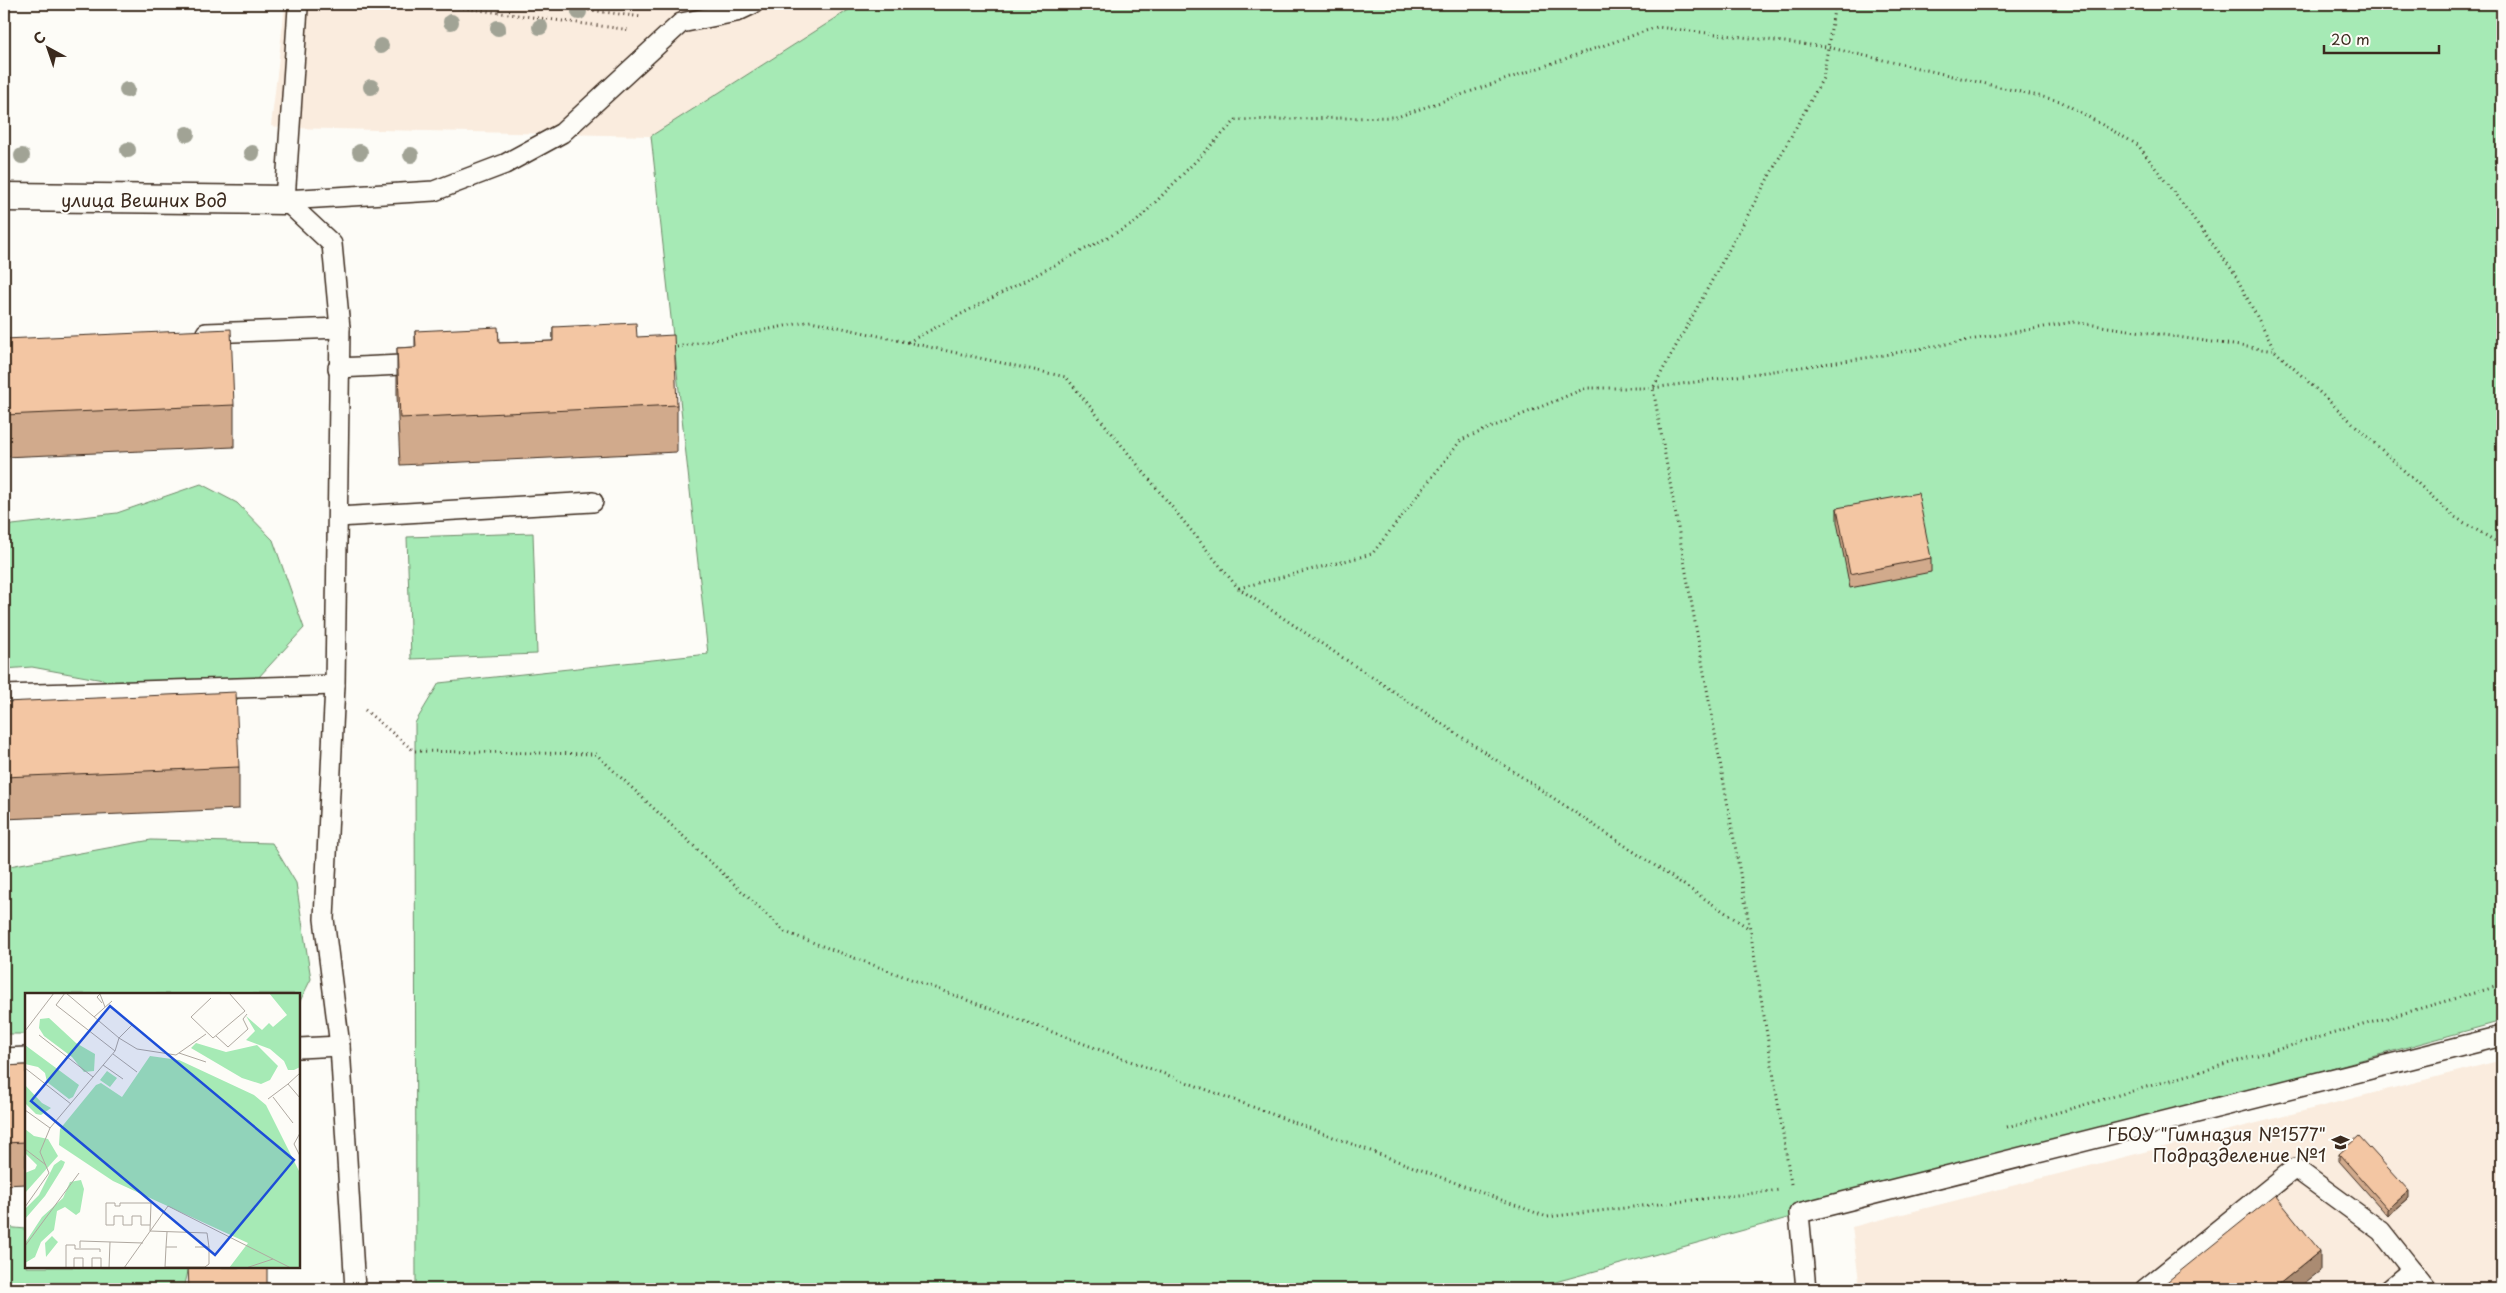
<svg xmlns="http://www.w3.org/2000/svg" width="2506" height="1293" font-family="'Playpen Sans',sans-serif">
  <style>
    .built { fill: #faecde }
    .green { fill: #a6eab5; stroke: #708a6a }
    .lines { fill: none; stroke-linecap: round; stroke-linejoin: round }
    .lane-casing { stroke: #3b2a1e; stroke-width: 22 }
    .street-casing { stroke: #3b2a1e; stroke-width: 31 }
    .path { stroke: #3b2a1e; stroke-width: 3; stroke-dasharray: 1 4; stroke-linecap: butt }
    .lane { stroke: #fdfcf7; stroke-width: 19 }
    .street { stroke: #fdfcf7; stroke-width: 28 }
    .tree { fill: #a1a395 }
    .wall { fill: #d1aa8c; stroke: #3b2a1e }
    .shaded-wall { fill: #aa8b72; stroke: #3b2a1e }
    .building { fill: #f3c6a3; stroke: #3b2a1e }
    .labels { text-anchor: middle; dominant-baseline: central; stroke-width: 4; stroke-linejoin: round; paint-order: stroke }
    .street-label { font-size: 18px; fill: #3b2a1e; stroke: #fdfcf7 }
    .poi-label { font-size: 18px; fill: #3b2a1e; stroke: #fdfcf7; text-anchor: end }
    .inset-road { fill: none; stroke: #afa8a0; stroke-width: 1 }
    .view { fill: #1d4ed8; fill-opacity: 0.15; stroke: #1d4ed8; stroke-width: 2.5 }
    .inset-edge { fill: none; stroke: #3b2a1e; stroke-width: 2.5 }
  </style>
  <rect width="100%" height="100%" fill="#fdfcf7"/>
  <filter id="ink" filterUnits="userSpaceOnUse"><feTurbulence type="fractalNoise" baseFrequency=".02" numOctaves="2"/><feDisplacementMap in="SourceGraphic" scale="10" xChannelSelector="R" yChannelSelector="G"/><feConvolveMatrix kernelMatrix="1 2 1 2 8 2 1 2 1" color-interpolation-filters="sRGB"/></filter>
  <g filter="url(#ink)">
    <g class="built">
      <path d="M270,4H858L651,136L289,128L271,126L285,6Z"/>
      <path d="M2502,1060V1289H1860L1852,1227Z"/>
    </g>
    <g class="green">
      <path d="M858,4H2502V1021L1530,1289H416L415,723L439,683L708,654L651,136Z"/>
      <path d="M201,484L237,503L273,540L304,628L234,704L32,667L4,669V526L117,513Z"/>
      <path d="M533,533L537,654L411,659L407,537Z"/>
      <path d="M151,840L272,843L296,883L311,979L299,1003V994H26V1034H4V867Z"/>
      <path d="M4,1227L26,1229V1267H189L184,1289H4Z"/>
    </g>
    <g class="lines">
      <defs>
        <g id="lane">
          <path d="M298,8L285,200L332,244L340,328L335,685L324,919L340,1046L355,1289"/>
          <path d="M285,200L434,191L505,164L562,133L681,23L736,12L753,4"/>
          <path d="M206,333L340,328"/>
          <path d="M338,368L422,364"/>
          <path d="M338,517L593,502"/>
          <path d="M4,695L335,685"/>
          <path d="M299,1048L340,1046"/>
          <path d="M4,1058L26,1057"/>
          <path d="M2412,1270L2427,1289"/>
          <path d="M1806,1289L1799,1213L2502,1036"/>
          <path d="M2145,1289L2295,1168L2381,1231L2412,1270L2389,1289"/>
        </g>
        <path id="street" d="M4,197L285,200"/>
      </defs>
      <use href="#lane" class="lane-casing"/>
      <use href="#street" class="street-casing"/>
      <g class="path">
        <path d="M433,4L631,30"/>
        <path d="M544,4L642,17"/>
        <path d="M908,342L1135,223L1236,120L1397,117L1657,27L1827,47L2060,101L2138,145L2233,271L2275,351L2453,516L2502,545"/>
        <path d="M672,348L811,321L1066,377L1238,588L1750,929"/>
        <path d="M1239,588L1372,554L1461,440L1586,388H1653L1872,357L2073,322L2275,351"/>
        <path d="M365,710L414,751L596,754L785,932L1547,1217L1780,1190"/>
        <path d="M2007,1127L2502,985"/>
        <path d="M1791,1184L1750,929L1653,388L1823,78L1835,4"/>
      </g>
      <use href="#lane" class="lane"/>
      <use href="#street" class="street"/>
    </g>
    <g class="tree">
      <circle cx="579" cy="12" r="8"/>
      <circle cx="451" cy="22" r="8"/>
      <circle cx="540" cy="27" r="8"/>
      <circle cx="498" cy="28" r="8"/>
      <circle cx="381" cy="46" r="8"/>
      <circle cx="371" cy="87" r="8"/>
      <circle cx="127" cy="90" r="8"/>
      <circle cx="187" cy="134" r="8"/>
      <circle cx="128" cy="150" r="8"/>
      <circle cx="360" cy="152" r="8"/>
      <circle cx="252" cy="153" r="8"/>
      <circle cx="411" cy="155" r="8"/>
      <circle cx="22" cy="156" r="8"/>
    </g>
    <g class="wall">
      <path d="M553,327L637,337L677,405V452L400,465L397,395V348L415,347V331L499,343L553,341Z"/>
      <path d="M4,339L234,405V447L4,457Z"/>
      <path d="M1837,508L1931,558V572L1850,588L1837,522Z"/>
      <path d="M4,702L239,767V809L4,819Z"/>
      <path d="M26,1065V1184L4,1185V1066Z"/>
      <path d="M2339,1154L2409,1198L2388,1216L2339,1161Z"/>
    </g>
    <g class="shaded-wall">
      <path d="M2409,1191V1198L2388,1216V1209Z"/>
      <path d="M2320,1251V1271L2297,1289H2273Z"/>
    </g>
    <g class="building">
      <path d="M636,323L637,337L674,335L677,405L400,418L397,348L416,347L415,331L498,327L499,343L553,341V327Z"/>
      <path d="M231,329L234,405L4,415V339Z"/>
      <path d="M1918,493L1931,558L1850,574L1837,508Z"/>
      <path d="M236,692L239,767L4,777V702Z"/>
      <path d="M26,1065V1142L4,1143V1066Z"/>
      <path d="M2359,1136L2409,1191L2388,1209L2339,1154Z"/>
      <path d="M2275,1195L2320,1251L2273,1289H2158Z"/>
      <path d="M188,1267H267V1289H189Z"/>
    </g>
  </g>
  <defs>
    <symbol id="school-bare" viewBox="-9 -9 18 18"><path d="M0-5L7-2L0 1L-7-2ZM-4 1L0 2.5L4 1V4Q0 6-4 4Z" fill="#3b2a1e" stroke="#fdfcf7" stroke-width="2.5" paint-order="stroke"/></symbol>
  </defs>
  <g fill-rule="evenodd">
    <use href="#school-bare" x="2328" y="1130" width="25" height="25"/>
  </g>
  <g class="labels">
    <g class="street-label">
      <text x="144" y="199">улица Вешних Вод</text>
    </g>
    <g class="poi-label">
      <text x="2326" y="1133">ГБОУ "Гимназия №1577"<tspan x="2326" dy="21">Подразделение №1</tspan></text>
    </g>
  </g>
  <g transform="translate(25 993)">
    <rect width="275" height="275" fill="#fdfcf7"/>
    <path d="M244,0H275V74L269,77H263L259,68L245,56L221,47L230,38L221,23L237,37L244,30L248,34L262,22ZM24,25L51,50L70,61L69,78L59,79L47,64L19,43L14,35L15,26ZM171,50L201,59L232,52L253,73L245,87L236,91L217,85L166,55ZM0,52L54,92L48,104L44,106L22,89L20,80L13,74L0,71ZM125,63L154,67L229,102L241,112L275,180V275H204L223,250L88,188L34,152L35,136L71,92L76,90L97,104ZM82,78L92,85L85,94L75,87ZM0,92L17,110L26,115L16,122L11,121L0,110ZM0,136L9,143L23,146L33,163L0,200V180L10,176L12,172L0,160ZM36,167L40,169L38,174L20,203L0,226V216L14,202L29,172ZM56,187L59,196L55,219L51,222L40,214L32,218L29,237L16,249L10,264L0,270V250L17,224L38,205L45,189ZM27,243L33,249L21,264L20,250Z" fill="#a6eab5"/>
    <path class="inset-road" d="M40,0L31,12L90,58M41,0L94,45L112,56L151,62L181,41M186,5L166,24L188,45L220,18L204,0M77,10L72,4L75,1L80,14M69,24L87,8M0,38L29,0M14,42L68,84M191,43L203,54L223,36L218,26L222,21M154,60L181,69M88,61L112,79M78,72L98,86M0,75L46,111M275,80L263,91L275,105M248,104L268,130M243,106L263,91M0,117L25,135M275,140L269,151L275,163M0,156L21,172M0,214L24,180L15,159L25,135L90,58L94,45L107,32M125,232H116V223H107V232H98V223H89V232H81V210H90V213H95V210H126L125,238L182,240L184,254H170M0,253L54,180M141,254L142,239M152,254H141L140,274H180L184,271V254M55,255V248L118,250M75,259V256H50V252H41V275H49V265H58V275H67V265H76V275H84L85,249M248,266L266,275M99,275L143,213L248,266L221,275"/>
    <path class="view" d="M85,13L269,167L190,262L6,108Z"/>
    <rect width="275" height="275" class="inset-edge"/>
  </g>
  <rect width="2506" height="1293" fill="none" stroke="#fdfcf7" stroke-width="20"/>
  <rect x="10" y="10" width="2486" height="1273" fill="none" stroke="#3b2a1e" stroke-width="2" filter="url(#ink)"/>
  <g transform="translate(48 48) rotate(320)" stroke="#fdfcf7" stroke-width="4" paint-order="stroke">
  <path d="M0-4L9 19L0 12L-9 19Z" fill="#3b2a1e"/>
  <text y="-8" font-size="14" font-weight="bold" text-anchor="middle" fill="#3b2a1e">С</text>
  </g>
  <path d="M2324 45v8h115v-8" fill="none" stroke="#3b2a1e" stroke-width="2.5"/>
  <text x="2331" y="45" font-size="15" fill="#3b2a1e" stroke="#fdfcf7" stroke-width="4" paint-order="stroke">20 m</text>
</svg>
